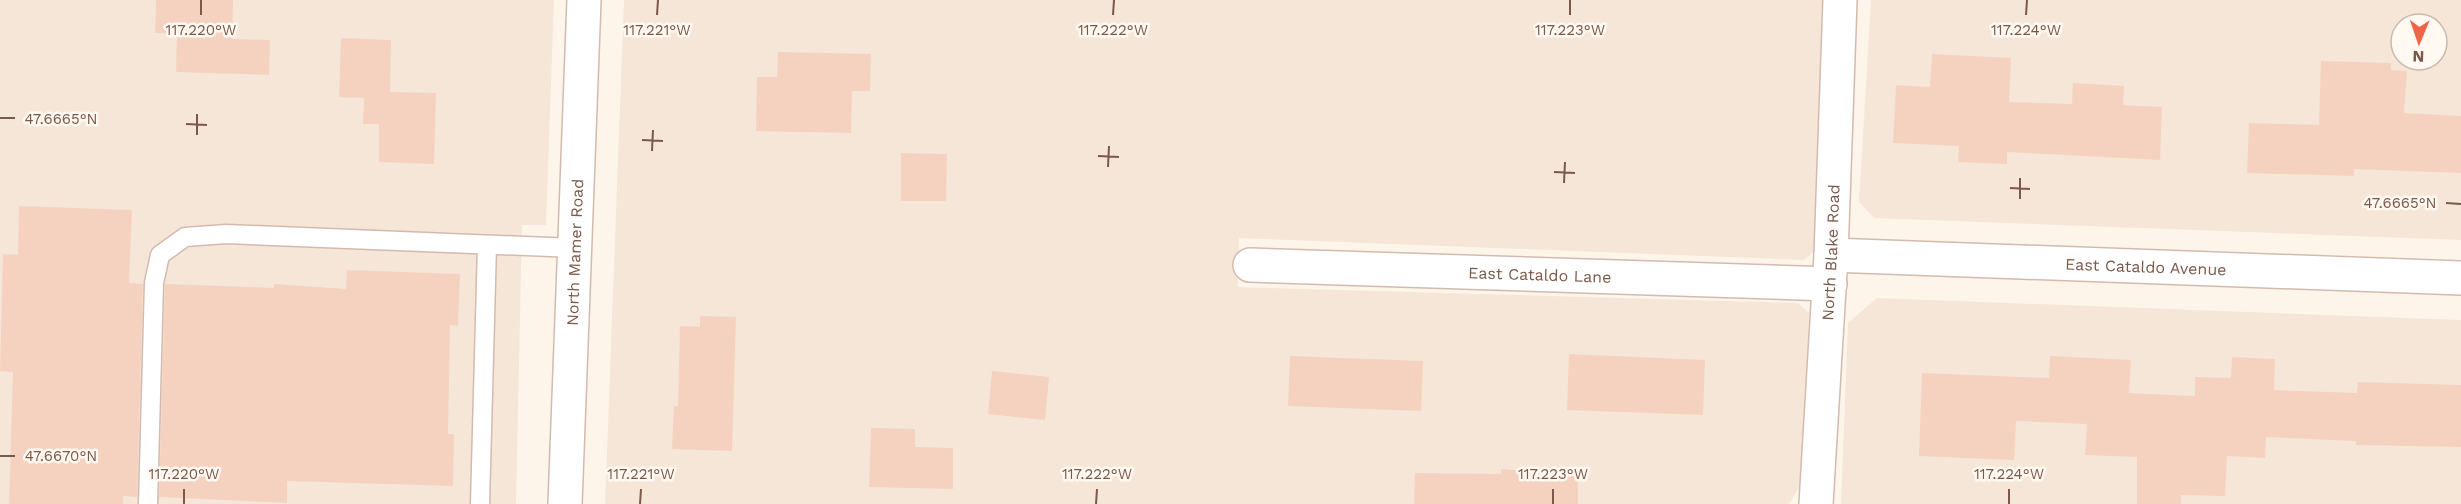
<svg xmlns="http://www.w3.org/2000/svg" width="2461" height="504" font-family="'Work Sans',sans-serif">
  <style>
    .residential { fill: #f6e6d8; fill-rule: evenodd }
    .building { fill: #f5d2c0 }
    .lines { fill: none; stroke-linecap: round; stroke-linejoin: round }
    .lane-casing { stroke: #d2bbae; stroke-width: 21 }
    .street-casing { stroke: #d2bbae; stroke-width: 36 }
    .lane { stroke: #fff; stroke-width: 18 }
    .street { stroke: #fff; stroke-width: 33 }
    .ticks { fill: none; stroke: #7b594a; stroke-width: 2 }
    .labels { text-anchor: middle; dominant-baseline: central; stroke-width: 5; stroke-linejoin: round; paint-order: stroke }
    .street-label { font-size: 16px; fill: #7b594a; stroke: #fff9f2 }
    .ticks-label { font-size: 15px; text-anchor: middle; fill: #7b594a; stroke: #fff9f2; stroke-width: 5; stroke-linejoin: round; paint-order: stroke }
  </style>
  <rect width="100%" height="100%" fill="#fef5ea"/>
  <g class="residential">
    <path d="M0,0H554L546,225H522L516,504H0Z"/>
    <path d="M624,0H1823L1817,249L1804,260L1239,238L1238,287L1798,303L1809,313L1803,481L1789,504H605Z"/>
    <path d="M1871,0H2461V240L1874,218L1859,202ZM2401,24H2437V60H2401Z"/>
    <path d="M1877,298L2461,320V504H1841L1848,323Z"/>
  </g>
  <g class="building">
    <path d="M156,0H233L232,39L270,40L269,75L176,72L177,34L155,33Z"/>
    <path d="M341,38L391,40L390,92L436,93L434,164L379,162V124H363L364,98L339,97Z"/>
    <path d="M778,52L871,54L870,91H852L851,133L756,131L757,77H777Z"/>
    <path d="M1932,54L2011,58L2009,102L2072,104L2073,83L2124,86L2123,105L2162,107L2160,160L2007,152V164L1958,162L1959,146L1893,143L1896,85L1930,87Z"/>
    <path d="M2321,61L2391,63V70L2407,71L2404,113L2461,116V173L2354,169V176L2247,173L2249,123L2319,125Z"/>
    <path d="M901,153L947,154L946,201H901Z"/>
    <path d="M19,206L132,210L129,283L143,284L137,497L123,496V504H9L13,372L0,371L3,254L18,255Z"/>
    <path d="M347,270L460,274L458,326L450,325L448,434H454L453,486L287,481V503L159,497L165,284L274,288V284L346,289Z"/>
    <path d="M700,316L736,317L732,451L672,449L674,406H678L680,326L700,327Z"/>
    <path d="M1569,354L1705,360L1703,415L1567,410Z"/>
    <path d="M1290,356L1423,361L1421,411L1288,406Z"/>
    <path d="M2050,356L2131,360L2129,393L2195,396V377L2231,378L2232,357L2275,359L2274,390L2357,393L2358,382L2461,385V447L2356,445V441L2266,437L2265,458L2227,456L2225,496L2181,495V504H2137V457L2085,455L2087,424L2016,421L2014,460L1919,456L1922,373L2049,378Z"/>
    <path d="M992,371L1049,377L1045,420L988,414Z"/>
    <path d="M871,428L915,429V447L953,448V489L869,487Z"/>
    <path d="M1501,469L1578,475V504H1414L1415,473L1501,474Z"/>
  </g>
  <g class="lines">
    <defs>
      <g id="lane">
        <path d="M148,504L154,283L160,255L185,237L226,234L575,248"/>
        <path d="M480,504L487,245"/>
      </g>
      <g id="street">
        <path id="s1" d="M1831,255L2461,278"/>
        <path id="s2" d="M1250,265L1830,284"/>
        <path id="s3" d="M565,504L584,0"/>
        <path id="s4" d="M1816,504L1831,255L1840,0"/>
      </g>
    </defs>
    <use href="#lane" class="lane-casing"/>
    <use href="#street" class="street-casing"/>
    <use href="#lane" class="lane"/>
    <use href="#street" class="street"/>
  </g>
  <path class="ticks" d="M201,15V0M657,15L658,0M1113,15L1114,0M1570,15V0M2026,15L2027,0M0,118H15M186,124L207,125M197,135V114M642,140L663,141M652,151L653,130M1098,156L1119,157M1108,167L1109,146M1554,172L1575,173M1564,183L1565,162M2010,188L2030,189M2020,199V178M2446,203L2461,204M0,456H15M184,504V489M640,504L641,489M1096,504L1097,489M1553,504V489M2009,504V489"/>
  <g class="labels">
    <g class="street-label">
      <text stroke="none"><textPath href="#s3" startOffset="252">North Mamer Road</textPath></text>
      <text stroke="none"><textPath href="#s4" startOffset="252">North Blake Road</textPath></text>
      <text stroke="none"><textPath href="#s1" startOffset="315">East Cataldo Avenue</textPath></text>
      <text stroke="none"><textPath href="#s2" startOffset="290">East Cataldo Lane</textPath></text>
    </g>
  </g>
  <g class="ticks-label">
    <text x="201" y="35">117.220°W</text>
    <text x="657" y="35">117.221°W</text>
    <text x="1113" y="35">117.222°W</text>
    <text x="1570" y="35">117.223°W</text>
    <text x="2026" y="35">117.224°W</text>
    <text x="61" y="124">47.6665°N</text>
    <text x="2400" y="208">47.6665°N</text>
    <text x="61" y="461">47.6670°N</text>
    <text x="184" y="479">117.220°W</text>
    <text x="641" y="479">117.221°W</text>
    <text x="1097" y="479">117.222°W</text>
    <text x="1553" y="479">117.223°W</text>
    <text x="2009" y="479">117.224°W</text>
  </g>
  <g transform="translate(2419 42) rotate(182)"><circle r="28" fill="#fff9f2" stroke="#cab9af" stroke-width="1.5"/>
  <path d="M0-4.5L10 22L0 15L-10 22Z" fill="#ee6449"/>
  <text y="-9" font-size="16" font-weight="bold" text-anchor="middle" fill="#7b594a">N</text>
  </g>
</svg>
